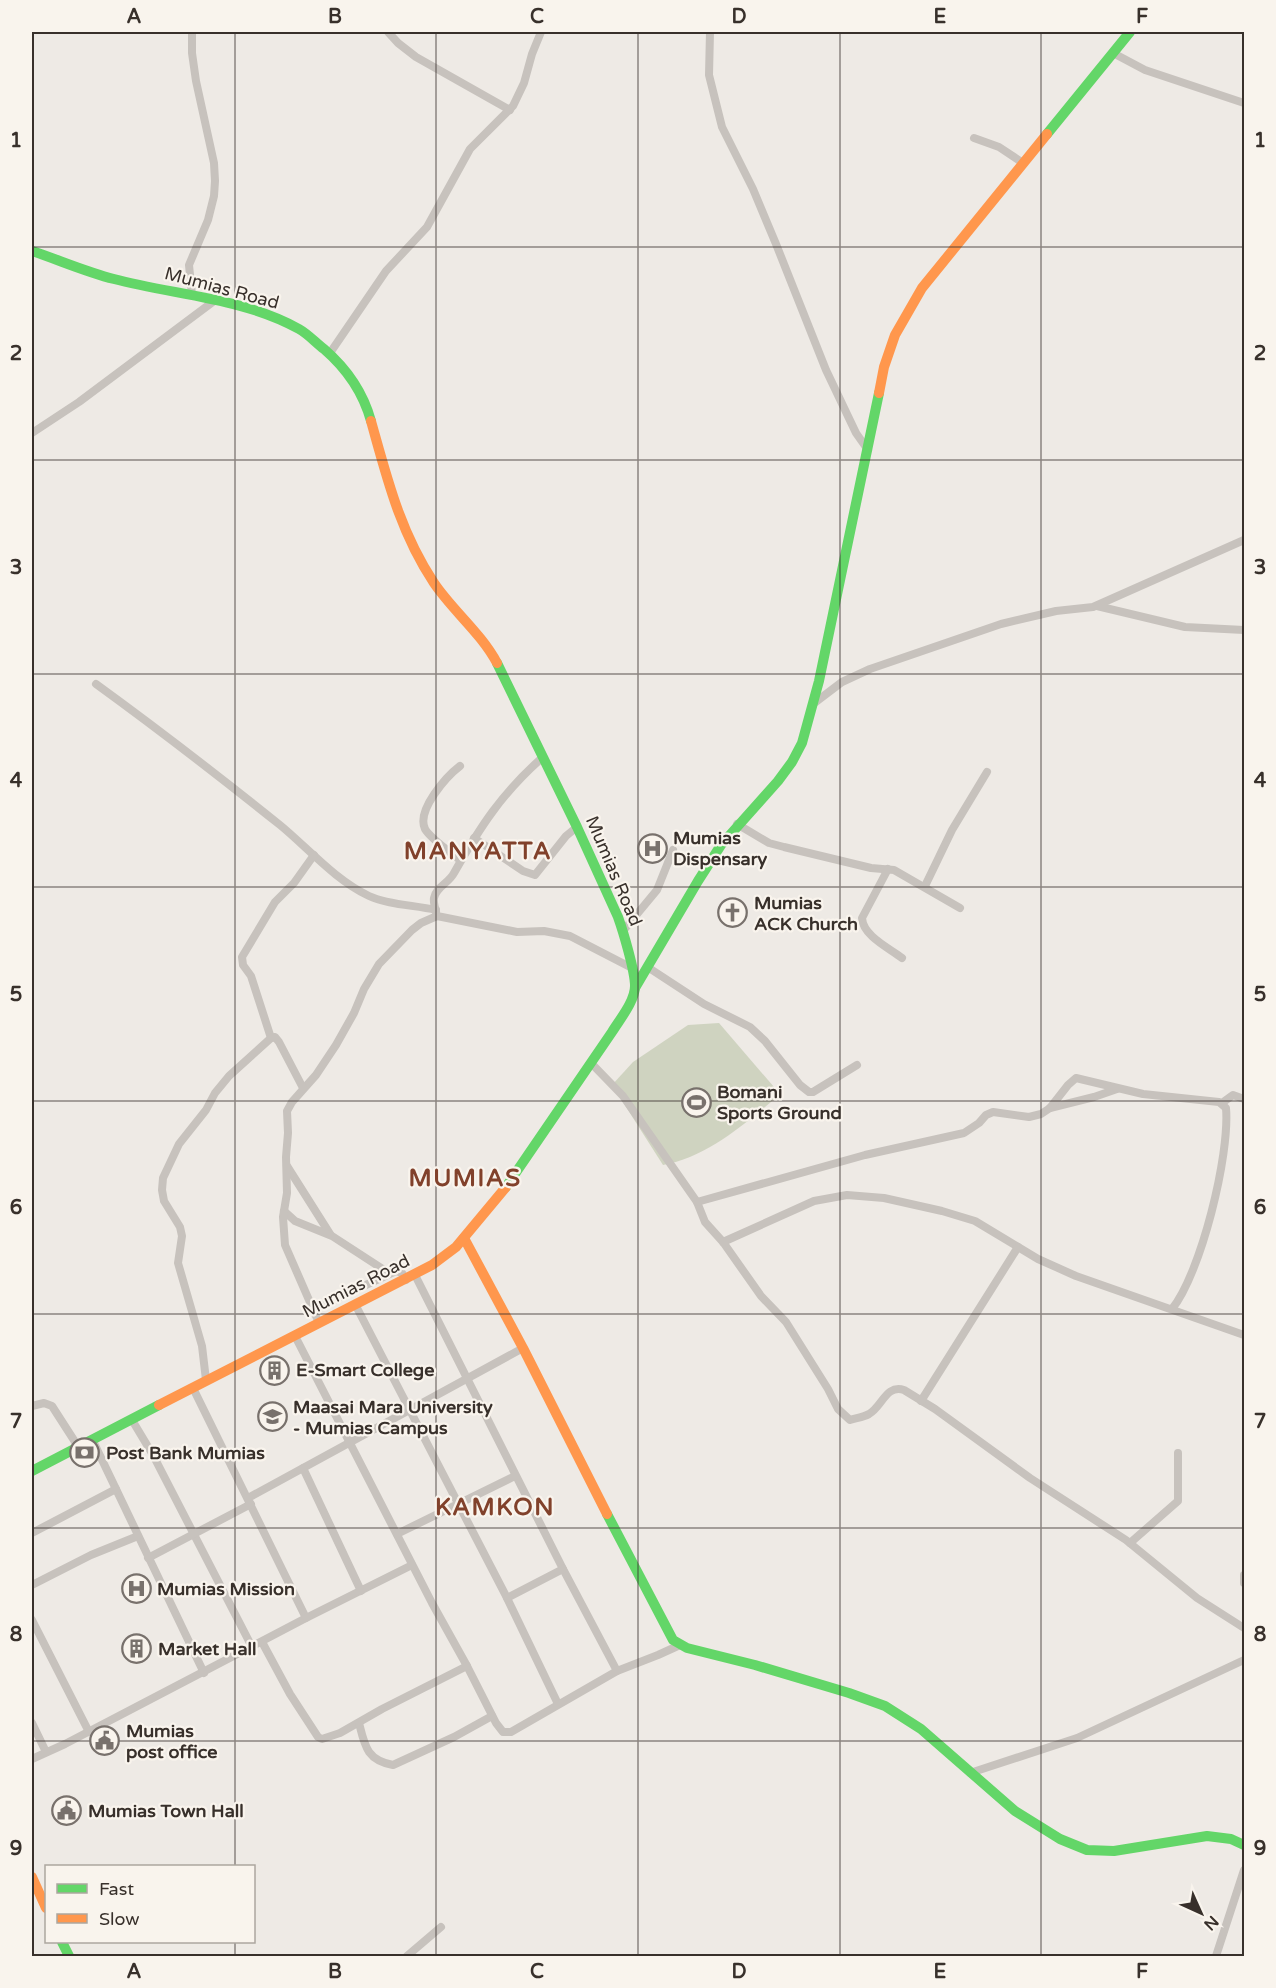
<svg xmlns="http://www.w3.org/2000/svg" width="1276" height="1988" font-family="'Varela Round',sans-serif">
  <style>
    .green { fill: #cfd3c0 }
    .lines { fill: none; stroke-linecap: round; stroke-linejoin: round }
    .street { stroke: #c7c2bd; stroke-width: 8 }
    .fast { stroke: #63d668; stroke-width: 10 }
    .slow { stroke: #ff974d; stroke-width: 10 }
    .grid { fill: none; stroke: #38302b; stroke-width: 1.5; stroke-opacity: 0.55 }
    .labels { text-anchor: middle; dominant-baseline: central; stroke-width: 4.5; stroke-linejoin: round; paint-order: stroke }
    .street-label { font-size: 18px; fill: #38302b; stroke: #f9f4ed }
    .poi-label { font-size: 18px; font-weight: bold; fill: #38302b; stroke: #f9f4ed; text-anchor: start }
    .district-label { font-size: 24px; font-weight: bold; letter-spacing: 1.5px; fill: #81412b; stroke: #f9f4ed }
    .neatline { fill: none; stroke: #38302b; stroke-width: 2 }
    .grid-label { font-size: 20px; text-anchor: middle; font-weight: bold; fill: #38302b }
  </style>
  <rect width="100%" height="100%" fill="#eeeae5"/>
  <path class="green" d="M719,1023L780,1094C748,1122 706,1158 663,1165L612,1085L633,1062L688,1025Z"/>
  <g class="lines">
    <g class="street">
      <path d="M388,32L398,43L416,57L510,110"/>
      <path d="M710,32L709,75L722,127L753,189L776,244L826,370L856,433L868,450"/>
      <path d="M1113,53L1145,70L1244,103"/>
      <path d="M974,138L999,147L1023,163"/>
      <path d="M192,295L189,265L208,220L214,196L215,181L214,163L196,81L192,53V32"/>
      <path d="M330,353L386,271L427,227L470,149L513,106L524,83L532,54L541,32"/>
      <path d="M32,433L79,402L214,301"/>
      <path d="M1097,606L1185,627L1244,630"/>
      <path d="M96,684C158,729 220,777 280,825C308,848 335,880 369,896C389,905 414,905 436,910"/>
      <path d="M813,704L842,682L870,669L1001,624L1056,611L1093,607L1244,540"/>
      <path d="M543,757C502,793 480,827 454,873C449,883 436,887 434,898C433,903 436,911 437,916L517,932L544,931L570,936L632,968"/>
      <path d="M737,824L769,843L784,847L871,868L894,870L960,908"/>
      <path d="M474,838L523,871L535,875L566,836L577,827"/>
      <path d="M460,860C451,853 430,838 425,829C416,810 447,776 460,766"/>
      <path d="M888,869L862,918C863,936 889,948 902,958"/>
      <path d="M925,886L952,830L987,772"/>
      <path d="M623,931L657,890L673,850"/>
      <path d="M649,968L704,1004L750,1027L765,1041L800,1085L809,1092H813L857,1065"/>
      <path d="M271,1038L251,976L243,965L242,957L275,902L294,883L314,855"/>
      <path d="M591,1063L623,1096L697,1202L705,1222L723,1242L761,1296L786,1322L828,1389L838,1409L850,1420C856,1418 864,1417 869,1414C882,1407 886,1384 904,1390L935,1409L1030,1478L1126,1540L1197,1598L1244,1628"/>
      <path d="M1222,1103L1233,1095L1244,1099"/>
      <path d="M1050,1108L1094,1097L1117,1089"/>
      <path d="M287,1166L330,1234"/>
      <path d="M697,1202L865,1155L964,1133L979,1123L986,1115L993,1112L1029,1117L1041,1114L1050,1108L1068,1085L1076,1078L1143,1094L1219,1102L1226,1108C1230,1155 1201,1273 1172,1309"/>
      <path d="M284,1211L295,1221L332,1236L389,1273"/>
      <path d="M723,1242L814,1201L847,1195L884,1198L942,1211L975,1221L1038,1259L1076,1276L1244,1335"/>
      <path d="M415,1275L563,1569L617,1671"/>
      <path d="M356,1306L507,1598L558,1704"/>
      <path d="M314,1309L396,1271L402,1273L406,1280"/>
      <path d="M319,1323L285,1245L283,1217L287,1193L286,1157L288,1133L287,1111L292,1102L316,1075L336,1045L354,1013L364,989L379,964L412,930L421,923L437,916"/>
      <path d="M295,1336L432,1603L467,1666L496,1723L503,1732H511L617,1671L658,1655L680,1645"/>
      <path d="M206,1380L202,1346L178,1263L182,1236L180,1227L164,1201L162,1190L163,1178L179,1144L206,1110L215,1093L229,1076L271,1038L275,1037L279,1042L303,1088"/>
      <path d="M193,1388L306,1618"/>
      <path d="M921,1401L1018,1247"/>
      <path d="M32,1406L44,1403L52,1406L79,1448"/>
      <path d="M132,1420L153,1455L252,1647"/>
      <path d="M93,1441L204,1673"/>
      <path d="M303,1468L361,1591"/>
      <path d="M248,1498L523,1348"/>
      <path d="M32,1533L116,1489"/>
      <path d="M397,1534L515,1476"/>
      <path d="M1130,1543L1178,1501V1453"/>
      <path d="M148,1558L251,1504"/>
      <path d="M1244,1575V1583"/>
      <path d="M32,1585L91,1555L138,1536"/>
      <path d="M507,1598L563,1569"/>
      <path d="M32,1620L89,1732"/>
      <path d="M262,1642L290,1694L318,1737L322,1739L340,1733L382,1709L467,1666"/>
      <path d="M32,1723L46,1752"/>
      <path d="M359,1723C365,1747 367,1760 393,1765L454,1737L492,1716"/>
      <path d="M32,1759L65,1744L306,1618L412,1565"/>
      <path d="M970,1773L1077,1738L1244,1660"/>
      <path d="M407,1956L441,1927"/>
      <path d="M1216,1956L1244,1870"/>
    </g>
    <g class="fast">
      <path d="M1047,134L1130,32"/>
      <path d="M32,251C59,260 86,272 114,279C174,295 244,298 299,329C308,334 316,343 324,349C346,368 363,392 371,421"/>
      <path d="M497,663L577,827L618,917C623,931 635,971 635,986C635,1001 620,1019 612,1032L506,1187"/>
      <path d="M635,988L698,881L721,845L778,781L792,762L802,743L819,681L879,393"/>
      <path d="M32,1471L159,1405"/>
      <path d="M607,1514L673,1640L687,1648L755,1665L849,1693L885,1706L921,1729L1015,1811L1060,1839L1087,1850L1114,1851L1207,1836L1231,1839L1244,1845"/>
      <path d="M62,1942L69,1956"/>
    </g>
    <g class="slow">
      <path d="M879,393L884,367L895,335L922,288L1047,134"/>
      <path d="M371,421C387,478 400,532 434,583C453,611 481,633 497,663"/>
      <path d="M464,1238L523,1348L607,1514"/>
      <path d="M159,1405L432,1265L456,1247L506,1187"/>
      <path d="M32,1877L46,1908"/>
    </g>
  </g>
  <path class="grid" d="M235,32V1866M436,32V1956M638,32V1956M840,32V1956M1041,32V1956M32,247H1244M32,460H1244M32,674H1244M32,887H1244M32,1101H1244M32,1314H1244M32,1528H1244M32,1741H1244M235,1942V1956"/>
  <defs>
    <symbol id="hospital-ring" viewBox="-11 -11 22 22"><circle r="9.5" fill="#f9f4ed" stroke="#78716c" stroke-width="1.5"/><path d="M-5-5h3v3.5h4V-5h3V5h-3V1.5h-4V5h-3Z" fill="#78716c"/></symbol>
    <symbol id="church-ring" viewBox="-11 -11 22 22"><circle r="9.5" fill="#f9f4ed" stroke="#78716c" stroke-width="1.5"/><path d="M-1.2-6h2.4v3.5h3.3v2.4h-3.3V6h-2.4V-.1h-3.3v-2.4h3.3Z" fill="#78716c"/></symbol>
    <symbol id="stadium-ring" viewBox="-11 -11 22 22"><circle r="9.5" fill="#f9f4ed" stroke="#78716c" stroke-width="1.5"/><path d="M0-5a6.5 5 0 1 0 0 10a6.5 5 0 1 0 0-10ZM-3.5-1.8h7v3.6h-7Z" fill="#78716c"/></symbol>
    <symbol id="building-ring" viewBox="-11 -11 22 22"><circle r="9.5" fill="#f9f4ed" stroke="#78716c" stroke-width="1.5"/><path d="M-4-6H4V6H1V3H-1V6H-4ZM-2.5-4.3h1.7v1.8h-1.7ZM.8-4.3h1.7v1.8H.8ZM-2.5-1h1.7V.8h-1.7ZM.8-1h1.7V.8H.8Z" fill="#78716c"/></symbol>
    <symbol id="university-ring" viewBox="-11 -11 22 22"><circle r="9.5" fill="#f9f4ed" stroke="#78716c" stroke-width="1.5"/><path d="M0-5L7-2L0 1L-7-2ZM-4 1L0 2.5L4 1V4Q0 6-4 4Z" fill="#78716c"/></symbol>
    <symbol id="bank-ring" viewBox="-11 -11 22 22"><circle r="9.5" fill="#f9f4ed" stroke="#78716c" stroke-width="1.5"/><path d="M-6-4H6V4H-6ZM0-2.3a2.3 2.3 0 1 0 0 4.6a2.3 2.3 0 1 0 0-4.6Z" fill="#78716c"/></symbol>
    <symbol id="civic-ring" viewBox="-11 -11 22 22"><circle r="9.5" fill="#f9f4ed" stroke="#78716c" stroke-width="1.5"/><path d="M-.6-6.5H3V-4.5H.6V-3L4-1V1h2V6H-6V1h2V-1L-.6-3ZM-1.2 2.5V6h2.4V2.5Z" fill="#78716c"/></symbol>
  </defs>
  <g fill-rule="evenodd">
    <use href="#hospital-ring" x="636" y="832" width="33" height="33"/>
    <use href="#church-ring" x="716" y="896" width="33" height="33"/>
    <use href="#stadium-ring" x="680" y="1086" width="33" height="33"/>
    <use href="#building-ring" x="258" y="1354" width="33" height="33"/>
    <use href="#university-ring" x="256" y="1400" width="33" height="33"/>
    <use href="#bank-ring" x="68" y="1436" width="33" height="33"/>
    <use href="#hospital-ring" x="120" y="1572" width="33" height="33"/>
    <use href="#building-ring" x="120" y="1632" width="33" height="33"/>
    <use href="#civic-ring" x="88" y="1724" width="33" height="33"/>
    <use href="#civic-ring" x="50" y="1794" width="33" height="33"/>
  </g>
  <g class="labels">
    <g class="street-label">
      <text transform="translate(222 288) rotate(15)">Mumias Road</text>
      <text transform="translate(614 871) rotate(67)">Mumias Road</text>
      <text transform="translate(356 1286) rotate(-27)">Mumias Road</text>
    </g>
    <g class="poi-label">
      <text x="673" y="838">Mumias<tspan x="673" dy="21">Dispensary</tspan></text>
      <text x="754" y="903">Mumias<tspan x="754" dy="21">ACK Church</tspan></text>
      <text x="717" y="1092">Bomani<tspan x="717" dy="21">Sports Ground</tspan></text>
      <text x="296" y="1370">E-Smart College</text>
      <text x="293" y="1407">Maasai Mara University<tspan x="293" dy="21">- Mumias Campus</tspan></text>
      <text x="106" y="1453">Post Bank Mumias</text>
      <text x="157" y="1589">Mumias Mission</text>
      <text x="158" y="1649">Market Hall</text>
      <text x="126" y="1731">Mumias<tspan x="126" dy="21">post office</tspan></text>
      <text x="88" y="1811">Mumias Town Hall</text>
    </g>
    <g class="district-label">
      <text x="478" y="851">MANYATTA</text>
      <text x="465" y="1178">MUMIAS</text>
      <text x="495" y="1507">KAMKON</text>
    </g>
  </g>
  <rect width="1276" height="1988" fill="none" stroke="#f9f4ed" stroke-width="66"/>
  <rect x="45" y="1865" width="210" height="78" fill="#f9f4ed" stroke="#aca69f" stroke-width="1.5"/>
  <rect x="57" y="1884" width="30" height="9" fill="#63d668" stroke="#aca69f" stroke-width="1.5"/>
  <text x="99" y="1895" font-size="18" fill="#38302b">Fast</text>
  <rect x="57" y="1914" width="30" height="9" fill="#ff974d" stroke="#aca69f" stroke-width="1.5"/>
  <text x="99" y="1925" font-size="18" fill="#38302b">Slow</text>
  <g transform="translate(1201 1913) rotate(135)" stroke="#f9f4ed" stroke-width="4.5" paint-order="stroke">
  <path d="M0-4.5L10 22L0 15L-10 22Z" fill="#38302b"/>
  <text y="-9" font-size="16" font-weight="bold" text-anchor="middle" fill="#38302b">N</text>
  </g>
  <rect x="33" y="33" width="1210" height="1922" class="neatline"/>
  <g class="grid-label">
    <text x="134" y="23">A</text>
    <text x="335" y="23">B</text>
    <text x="537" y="23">C</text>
    <text x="739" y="23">D</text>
    <text x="940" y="23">E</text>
    <text x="1142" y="23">F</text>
    <text x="16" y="147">1</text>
    <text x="1260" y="147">1</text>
    <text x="16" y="360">2</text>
    <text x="1260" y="360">2</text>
    <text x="16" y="574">3</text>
    <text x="1260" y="574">3</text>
    <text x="16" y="787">4</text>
    <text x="1260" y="787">4</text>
    <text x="16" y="1001">5</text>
    <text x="1260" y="1001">5</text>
    <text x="16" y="1214">6</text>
    <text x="1260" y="1214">6</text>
    <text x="16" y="1428">7</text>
    <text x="1260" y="1428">7</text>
    <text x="16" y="1641">8</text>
    <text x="1260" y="1641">8</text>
    <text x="16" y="1855">9</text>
    <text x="1260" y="1855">9</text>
    <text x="134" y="1978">A</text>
    <text x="335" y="1978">B</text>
    <text x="537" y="1978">C</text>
    <text x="739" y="1978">D</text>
    <text x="940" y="1978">E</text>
    <text x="1142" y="1978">F</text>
  </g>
</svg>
